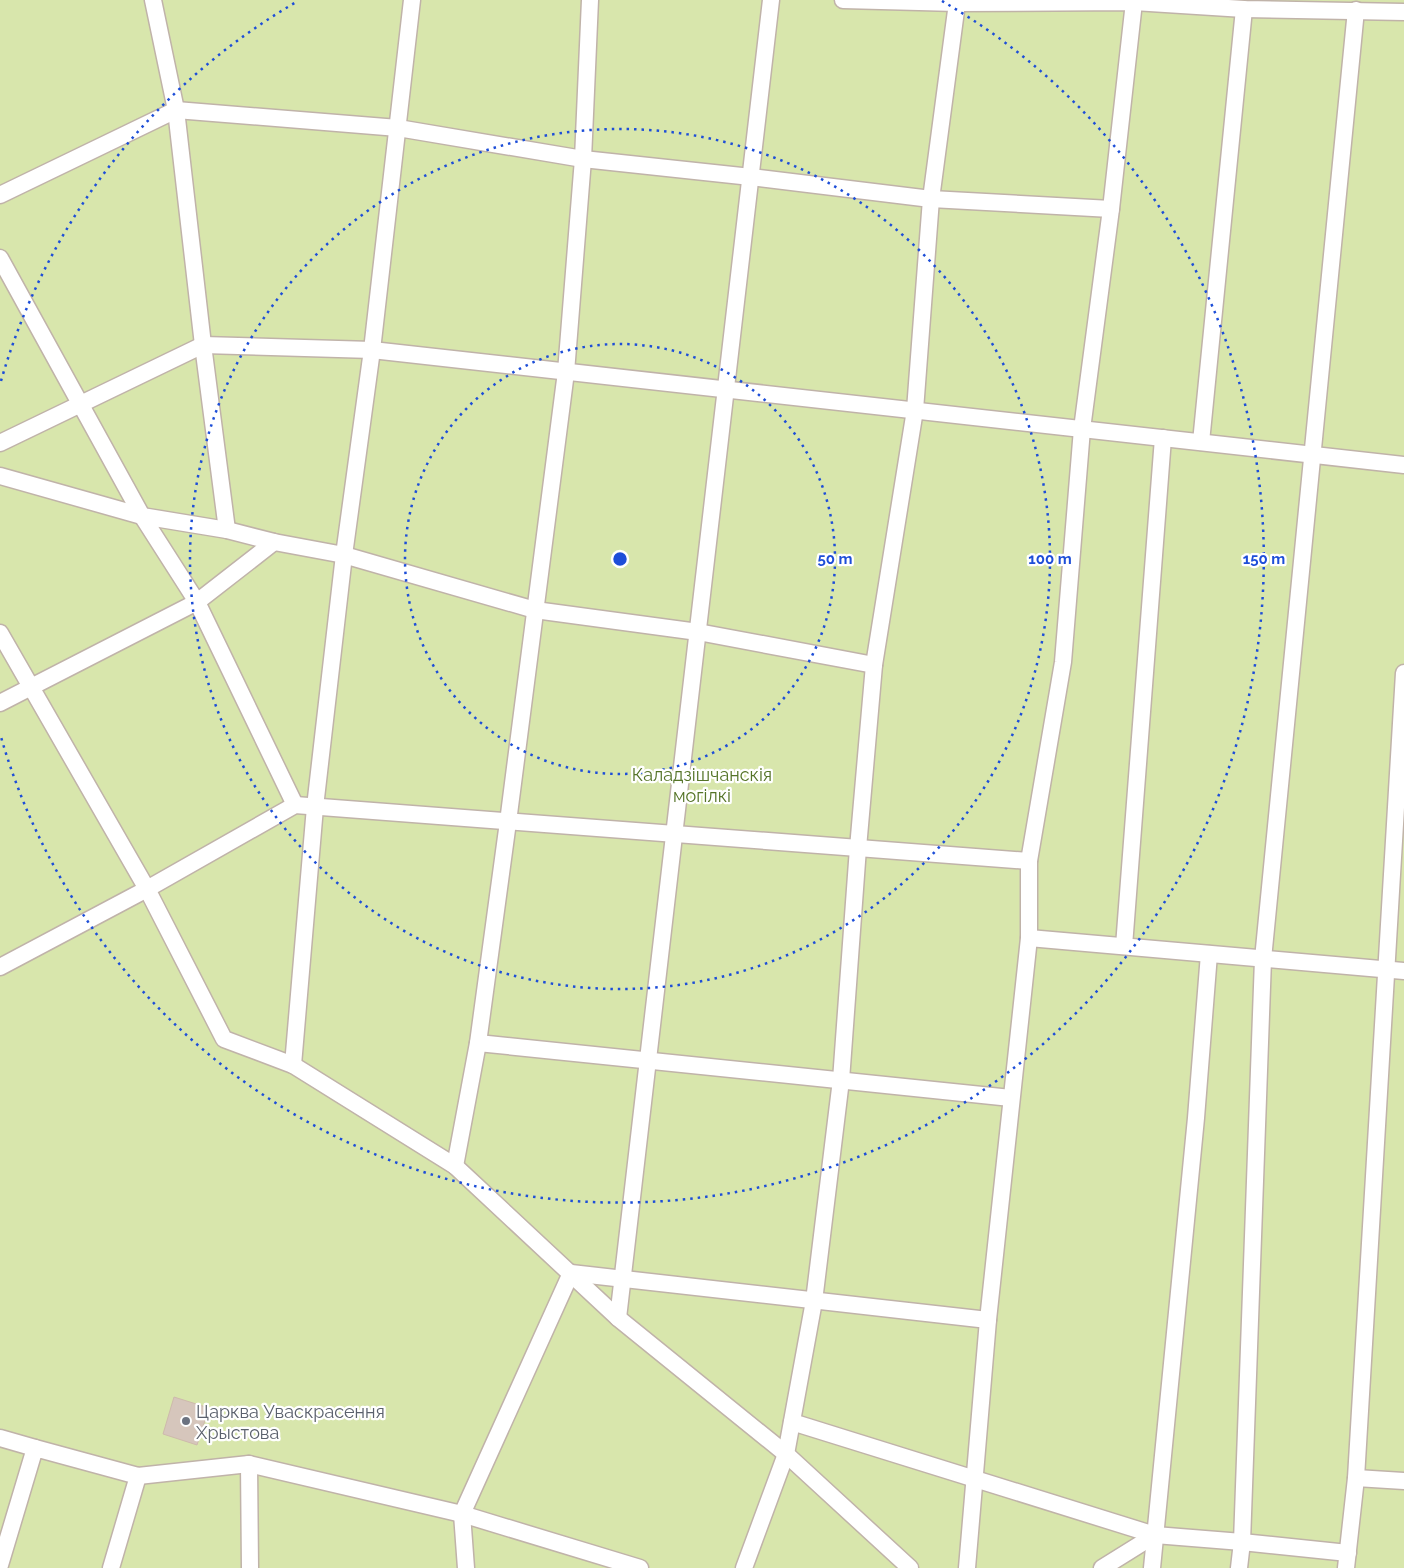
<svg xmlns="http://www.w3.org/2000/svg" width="1404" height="1568" font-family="Raleway,sans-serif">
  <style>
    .green { fill: #d8e6ac }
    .building { fill: #d6c6bc; stroke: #cebaac }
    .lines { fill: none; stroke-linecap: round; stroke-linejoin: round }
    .service-casing { stroke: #c0b3a9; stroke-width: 19 }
    .service { stroke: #fff; stroke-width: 16 }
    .ring { fill: none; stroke: #1d4ed8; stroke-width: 2.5; stroke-dasharray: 2.5 5 }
    .worship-dot { fill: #6b7280; stroke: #fff; stroke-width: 2 }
    .labels { text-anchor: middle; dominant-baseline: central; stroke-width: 4.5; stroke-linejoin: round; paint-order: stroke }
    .park-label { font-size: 18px; fill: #557428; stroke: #fff }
    .worship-label { font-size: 18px; fill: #5b616d; stroke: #fff; text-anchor: start }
    .centre { fill: #1d4ed8; stroke: #fff; stroke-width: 2.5 }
    .ring-label { font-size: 15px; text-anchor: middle; font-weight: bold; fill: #1d4ed8; stroke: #fff; stroke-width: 4.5; stroke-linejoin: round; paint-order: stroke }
  </style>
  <rect width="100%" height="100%" fill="#f2eae4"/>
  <rect class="green" x="0" y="0" width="1404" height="1568"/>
  <path class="building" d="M174,1397L209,1408L197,1445L163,1434Z"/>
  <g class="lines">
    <defs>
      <g id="service">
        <path d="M153,0L176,110L203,345L227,530"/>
        <path d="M843,0L957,3L1134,2L1244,9L1404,12"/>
        <path d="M0,195L176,110L398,128L583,159L751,177L931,199L1111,209"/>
        <path d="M0,258L142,516L197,602L295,805"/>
        <path d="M1201,442L1244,9"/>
        <path d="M0,443L203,345L372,350L1404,465"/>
        <path d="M0,476L142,516L227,530L274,542L344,555L535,610L698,632L874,665"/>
        <path d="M0,633L147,889L224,1039L293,1065L455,1166L618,1318L786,1454L910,1568"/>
        <path d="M0,703L197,602L274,542"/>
        <path d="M1029,938L1404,971"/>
        <path d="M1124,946L1163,438"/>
        <path d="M0,967L147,889L295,805L1029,861"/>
        <path d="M478,1043L1011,1098"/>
        <path d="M293,1065L315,807L344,555L372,350L412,0"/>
        <path d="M455,1166L478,1043L508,822L566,372L583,159L590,0"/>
        <path d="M618,1318L771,0"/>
        <path d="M792,1422L1155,1535L1242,1542L1348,1553"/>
        <path d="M0,1438L35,1448"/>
        <path d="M249,1464L250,1568"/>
        <path d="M1356,1478L1404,1481"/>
        <path d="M0,1565L35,1448L138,1476L249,1464L462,1514L640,1568"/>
        <path d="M111,1568L138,1476"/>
        <path d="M466,1568L462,1514L571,1273L988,1320"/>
        <path d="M744,1568L786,1454L814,1301L841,1080L858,848L874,665L915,410L931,199L957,3"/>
        <path d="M967,1568L988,1320L1029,938V861L1063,662L1082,429L1111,209L1134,2"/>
        <path d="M1102,1568L1155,1535"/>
        <path d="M1152,1568L1196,1118L1209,954"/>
        <path d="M1239,1568L1242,1542L1263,959L1356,10"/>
        <path d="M1346,1568L1356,1478L1404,673"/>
      </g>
    </defs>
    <use href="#service" class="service-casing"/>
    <use href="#service" class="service"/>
  </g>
  <g class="ring">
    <circle cx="620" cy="559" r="215"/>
    <circle cx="620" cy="559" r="430"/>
    <path d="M1 381A644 644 0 0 1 298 1M942 1A644 644 0 1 1 1 737"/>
  </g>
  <circle class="worship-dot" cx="186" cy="1421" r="5"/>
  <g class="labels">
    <g class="park-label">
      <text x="702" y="774">Каладзішчанскія<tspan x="702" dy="21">могілкі</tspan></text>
    </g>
    <g class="worship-label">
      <text x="196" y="1411">Царква Уваскрасення<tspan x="196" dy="21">Хрыстова</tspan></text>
    </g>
  </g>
  <circle cx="620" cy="559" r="8" class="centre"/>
  <g class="ring-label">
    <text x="835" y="564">50 m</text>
    <text x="1050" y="564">100 m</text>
    <text x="1264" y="564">150 m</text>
  </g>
</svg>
